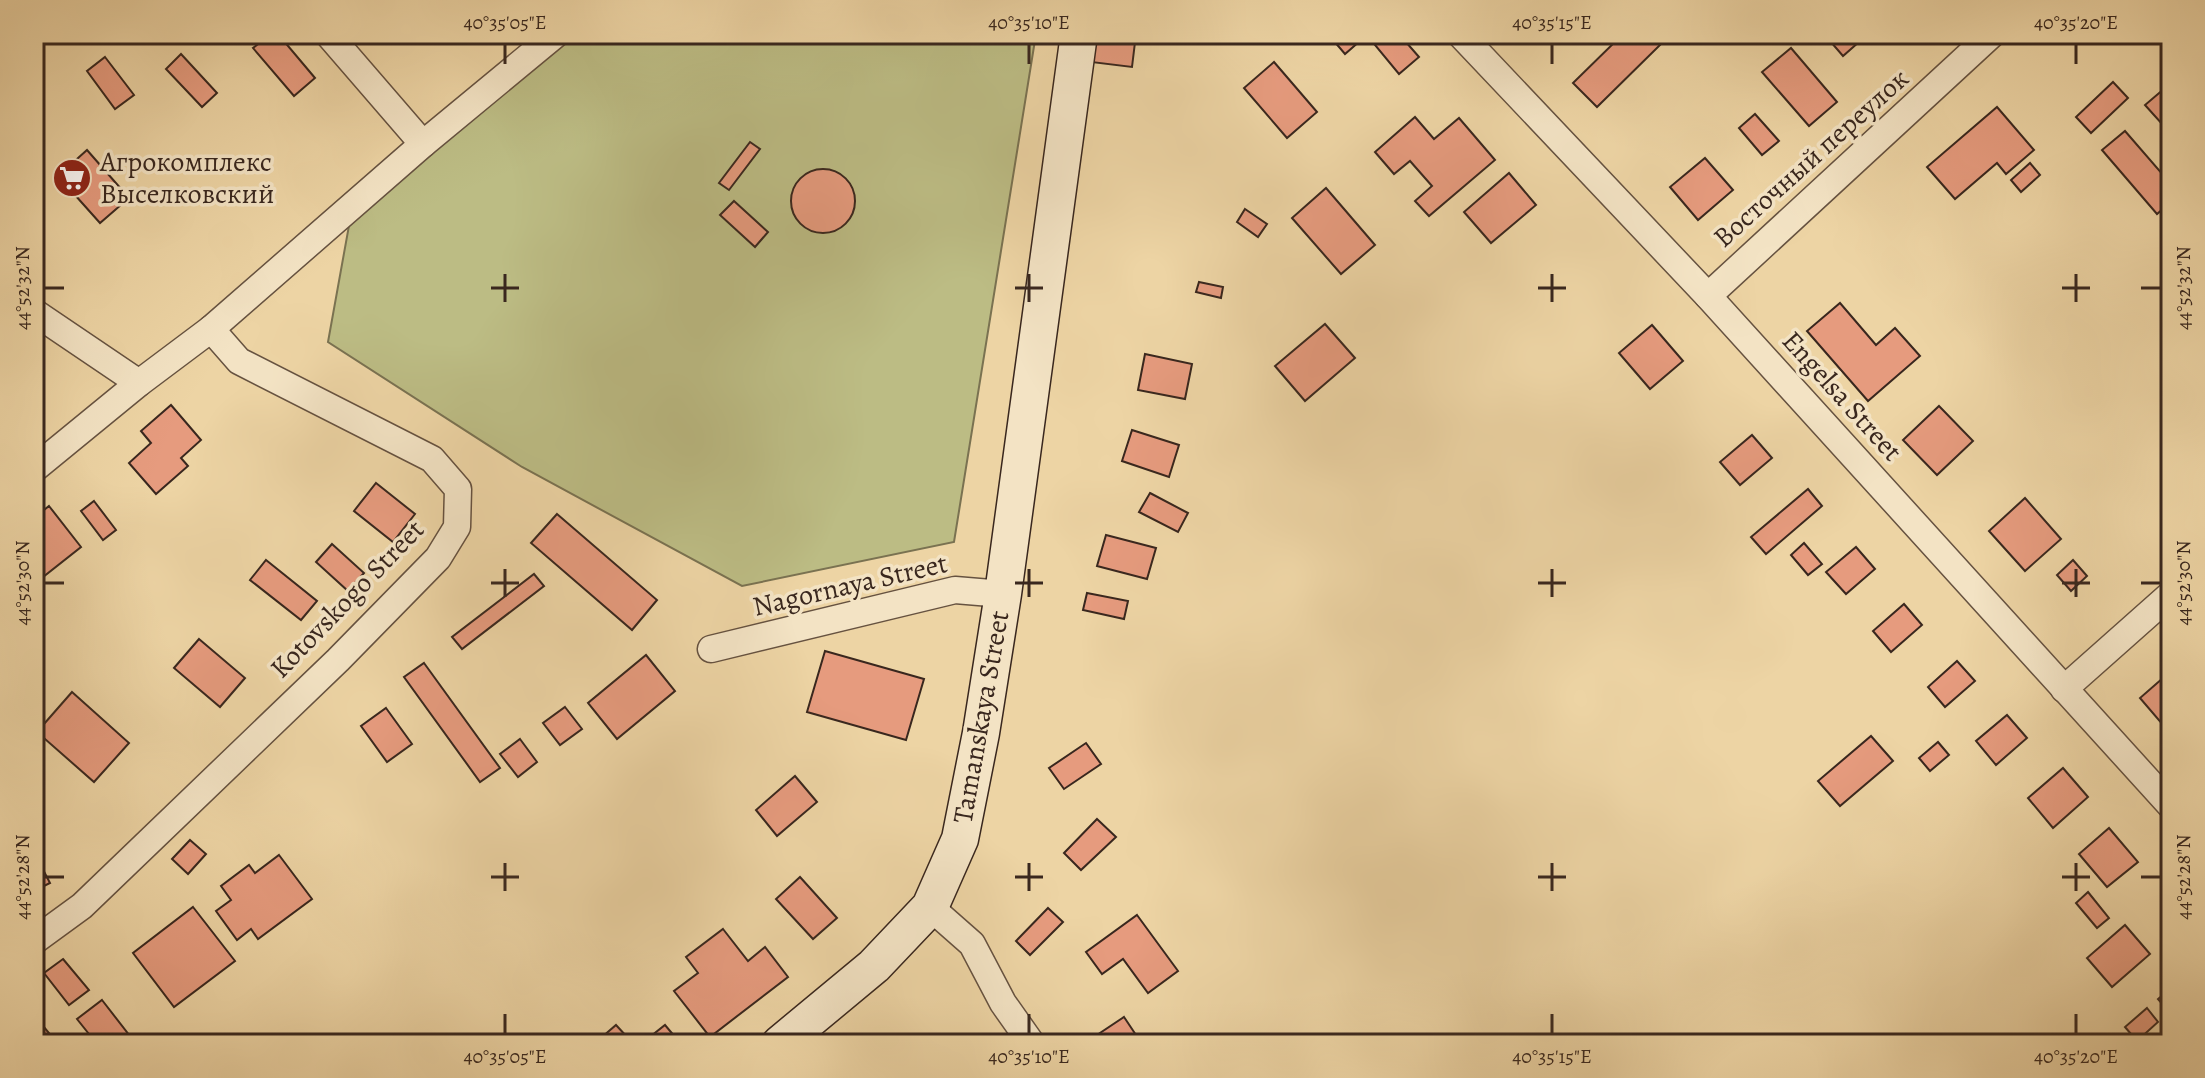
<svg xmlns="http://www.w3.org/2000/svg" width="2205" height="1078" font-family="Alegreya,serif">
  <style>
    .green { fill: #bcbc84; stroke: #7a7251; stroke-width: 2 }
    .building { fill: #e69b7e; stroke: #39271e; stroke-width: 2 }
    .lines { fill: none; stroke-linecap: round; stroke-linejoin: round }
    .street-casing { stroke: #665240; stroke-width: 29 }
    .secondary-casing { stroke: #39271e; stroke-width: 39 }
    .street { stroke: #f3e3c4; stroke-width: 26 }
    .secondary { stroke: #f3e3c4; stroke-width: 36 }
    .ticks { fill: none; stroke: #39271e; stroke-width: 3 }
    .labels { text-anchor: middle; dominant-baseline: central; stroke-width: 7; stroke-linejoin: round; paint-order: stroke }
    .street-label { font-size: 28px; fill: #39271e; stroke: #f3e3c4 }
    .poi-label { font-size: 28px; fill: #39271e; stroke: #f3e3c4; text-anchor: start }
    .neatline { fill: none; stroke: #39271e; stroke-width: 3 }
    .ticks-label { font-size: 20px; text-anchor: middle; fill: #39271e }
  </style>
  <rect width="100%" height="100%" fill="#edd4a4"/>
  <filter id="stains"><feTurbulence type="fractalNoise" baseFrequency=".0025" numOctaves="4"/><feColorMatrix values="0 0 0 0 .2 0 0 0 0 .09 0 0 0 0 .02 0 0 0 .5 -.17"/></filter>
  <radialGradient id="worn" r=".72"><stop offset=".6" stop-color="#630" stop-opacity="0"/><stop offset="1" stop-color="#630" stop-opacity=".3"/></radialGradient>
  <path class="green" d="M573,34H1036L954,542L742,586L522,467L328,342L350,220Z"/>
  <g class="building">
    <path d="M271,34H278L315,78L294,96L253,48Z"/>
    <path d="M1094,34H1136L1132,67L1091,62Z"/>
    <path d="M1328,34H1368L1345,54Z"/>
    <path d="M1376,34H1399L1419,57L1399,74L1370,39Z"/>
    <path d="M1623,34H1651L1661,44L1597,107L1573,83Z"/>
    <path d="M1824,34H1868L1843,56Z"/>
    <path d="M1791,48L1837,102L1809,126L1762,72Z"/>
    <path d="M181,54L217,93L202,107L166,69Z"/>
    <path d="M105,57L134,95L115,109L87,71Z"/>
    <path d="M1274,62L1317,112L1287,138L1244,88Z"/>
    <path d="M2113,82L2128,98L2091,133L2076,117Z"/>
    <path d="M2171,83V134L2145,105Z"/>
    <path d="M1997,107L2034,150L2006,174L1997,163L1955,199L1927,167Z"/>
    <path d="M1755,114L1779,141L1762,155L1739,128Z"/>
    <path d="M1415,117L1434,139L1459,118L1495,160L1429,216L1415,201L1432,186L1410,161L1394,174L1375,152Z"/>
    <path d="M2125,131L2171,184V202L2157,214L2102,150Z"/>
    <path d="M750,142L760,149L729,190L719,183Z"/>
    <path d="M87,150L129,198L100,223L58,176Z"/>
    <path d="M1705,158L1733,190L1698,220L1670,187Z"/>
    <path d="M2030,163L2040,175L2021,192L2011,180Z"/>
    <circle cx="823" cy="201" r="32"/>
    <path d="M1509,173L1536,205L1491,243L1464,212Z"/>
    <path d="M1326,188L1375,245L1341,274L1292,218Z"/>
    <path d="M734,201L768,232L755,247L720,215Z"/>
    <path d="M1245,209L1267,224L1258,237L1237,222Z"/>
    <path d="M1199,282L1223,287L1221,298L1196,292Z"/>
    <path d="M1840,303L1876,345L1895,328L1920,356L1868,401L1807,331Z"/>
    <path d="M1325,324L1355,358L1305,401L1275,366Z"/>
    <path d="M1652,325L1683,361L1650,389L1619,353Z"/>
    <path d="M1145,354L1192,364L1185,399L1138,390Z"/>
    <path d="M171,405L201,440L181,458L188,466L156,494L129,463L151,443L141,431Z"/>
    <path d="M1939,406L1973,441L1937,475L1903,440Z"/>
    <path d="M1132,430L1179,445L1169,477L1122,461Z"/>
    <path d="M1752,435L1772,458L1740,485L1720,462Z"/>
    <path d="M376,483L415,514L393,542L354,511Z"/>
    <path d="M1808,489L1822,506L1766,554L1751,537Z"/>
    <path d="M1150,493L1188,513L1178,532L1139,512Z"/>
    <path d="M2025,498L2061,539L2025,571L1989,531Z"/>
    <path d="M94,501L116,530L103,540L81,511Z"/>
    <path d="M49,506L81,547L43,577L34,566V518Z"/>
    <path d="M557,514L657,600L632,630L531,543Z"/>
    <path d="M1106,535L1156,548L1147,579L1097,566Z"/>
    <path d="M1804,543L1822,564L1808,575L1791,555Z"/>
    <path d="M332,544L364,573L348,591L316,562Z"/>
    <path d="M1856,547L1875,569L1846,594L1826,572Z"/>
    <path d="M266,560L317,601L301,620L250,580Z"/>
    <path d="M2073,560L2087,576L2071,591L2057,575Z"/>
    <path d="M534,574L544,586L462,649L452,637Z"/>
    <path d="M1087,593L1128,601L1124,619L1083,610Z"/>
    <path d="M1904,604L1922,625L1891,652L1873,631Z"/>
    <path d="M199,639L245,678L220,707L174,668Z"/>
    <path d="M825,651L924,679L906,740L807,712Z"/>
    <path d="M646,655L675,691L617,739L588,703Z"/>
    <path d="M1957,661L1975,681L1945,707L1928,687Z"/>
    <path d="M424,663L500,768L480,782L404,677Z"/>
    <path d="M2171,671V719L2163,725L2140,698Z"/>
    <path d="M72,692L129,743L94,782L37,732Z"/>
    <path d="M565,707L582,729L560,745L543,723Z"/>
    <path d="M386,708L412,744L387,762L361,726Z"/>
    <path d="M2007,715L2027,738L1996,765L1976,741Z"/>
    <path d="M1871,736L1893,761L1840,806L1818,781Z"/>
    <path d="M520,739L537,762L518,777L500,754Z"/>
    <path d="M1938,742L1949,755L1930,771L1919,758Z"/>
    <path d="M1086,743L1101,764L1064,789L1049,768Z"/>
    <path d="M2063,768L2088,797L2053,828L2028,798Z"/>
    <path d="M795,776L817,802L777,836L756,810Z"/>
    <path d="M1097,819L1116,837L1081,870L1064,853Z"/>
    <path d="M2109,828L2138,862L2107,887L2079,854Z"/>
    <path d="M190,840L206,854L188,874L172,859Z"/>
    <path d="M34,852L50,883L34,891Z"/>
    <path d="M279,855L312,899L258,939L251,929L237,940L216,911L231,900L221,886L249,865L255,873Z"/>
    <path d="M800,877L837,918L813,939L776,899Z"/>
    <path d="M2088,892L2109,918L2097,928L2076,903Z"/>
    <path d="M193,907L235,961L174,1007L133,953Z"/>
    <path d="M1048,908L1063,922L1030,955L1016,941Z"/>
    <path d="M1137,915L1178,971L1148,993L1123,959L1102,974L1086,952Z"/>
    <path d="M2125,925L2150,954L2112,987L2087,958Z"/>
    <path d="M723,929L748,961L765,947L788,977L710,1037L674,991L698,973L686,957Z"/>
    <path d="M63,959L89,990L69,1005L44,973Z"/>
    <path d="M2171,988V1014L2158,999Z"/>
    <path d="M102,1000L133,1040L127,1044H97L77,1019Z"/>
    <path d="M2147,1008L2158,1022L2137,1041L2125,1027Z"/>
    <path d="M34,1015L53,1038L46,1044H34Z"/>
    <path d="M1124,1017L1142,1044H1090L1088,1041Z"/>
    <path d="M616,1025L628,1038L621,1044H594Z"/>
    <path d="M665,1025L681,1044H641Z"/>
    <path d="M942,1035L949,1044H930Z"/>
  </g>
  <g class="lines">
    <defs>
      <g id="street">
        <path d="M328,34L423,144"/>
        <path d="M1460,34L1708,296L2171,806"/>
        <path d="M1708,296L1992,34"/>
        <path d="M34,312L139,383"/>
        <path d="M34,469L139,383L211,329L423,144L556,34"/>
        <path d="M711,649L955,590L1003,594"/>
        <path d="M2064,689L2171,594"/>
        <path d="M930,907L972,944L1003,1003L1032,1044"/>
        <path d="M34,941L82,906L338,660L438,558L457,527L458,489L432,459L239,361L211,329"/>
      </g>
      <path id="secondary" d="M780,1044L874,966L930,907L960,839L981,733L1003,594L1079,34"/>
    </defs>
    <use href="#street" class="street-casing"/>
    <use href="#secondary" class="secondary-casing"/>
    <use href="#street" class="street"/>
    <use href="#secondary" class="secondary"/>
  </g>
  <path class="ticks" d="M505,44V64M1029,44V64M1552,44V64M2076,44V64M505,274V302M1029,274V302M1552,274V302M2076,274V302M44,288H64M491,288H519M1015,288H1043M1538,288H1566M2062,288H2090M2141,288H2161M505,569V597M1029,569V597M1552,569V597M2076,569V597M44,583H64M491,583H519M1015,583H1043M1538,583H1566M2062,583H2090M2141,583H2161M505,863V891M1029,863V891M1552,863V891M2076,863V891M44,877H64M491,877H519M1015,877H1043M1538,877H1566M2062,877H2090M2141,877H2161M505,1014V1034M1029,1014V1034M1552,1014V1034M2076,1014V1034"/>
  <defs>
    <symbol id="supermarket-disc" viewBox="-11 -11 22 22"><circle r="9.5" fill="#8f2418" stroke="#f3e3c4"/><path d="M-6-5.5h2.5l.6 2H6L4.5 2H-2.5L-4.4-4H-6ZM-1.5 3.2a1.3 1.3 0 1 0 .1 0ZM3 3.2a1.3 1.3 0 1 0 .1 0Z" fill="#fff"/></symbol>
  </defs>
  <g fill-rule="evenodd">
    <use href="#supermarket-disc" x="50" y="156" width="44" height="44"/>
  </g>
  <g class="labels">
    <g class="street-label">
      <text transform="translate(1811 158) rotate(-42)">Восточный переулок</text>
      <text transform="translate(1842 396) rotate(48)">Engelsa Street</text>
      <text transform="translate(850 585) rotate(-13)">Nagornaya Street</text>
      <text transform="translate(347 599) rotate(-46)">Kotovskogo Street</text>
      <text transform="translate(981 717) rotate(-80)">Tamanskaya Street</text>
    </g>
    <g class="poi-label">
      <text x="100" y="162">Агрокомплекс<tspan x="100" dy="32">Выселковский</tspan></text>
    </g>
  </g>
  <rect width="2205" height="1078" fill="none" stroke="#edd4a4" stroke-width="88"/>
  <rect x="44" y="44" width="2117" height="990" class="neatline"/>
  <g class="ticks-label">
    <text x="505" y="29">40°35'05"E</text>
    <text x="1029" y="29">40°35'10"E</text>
    <text x="1552" y="29">40°35'15"E</text>
    <text x="2076" y="29">40°35'20"E</text>
    <text transform="translate(22 288) rotate(-90)" y="7">44°52'32"N</text>
    <text transform="translate(2183 288) rotate(-90)" y="7">44°52'32"N</text>
    <text transform="translate(22 583) rotate(-90)" y="7">44°52'30"N</text>
    <text transform="translate(2183 583) rotate(-90)" y="7">44°52'30"N</text>
    <text transform="translate(22 877) rotate(-90)" y="7">44°52'28"N</text>
    <text transform="translate(2183 877) rotate(-90)" y="7">44°52'28"N</text>
    <text x="505" y="1063">40°35'05"E</text>
    <text x="1029" y="1063">40°35'10"E</text>
    <text x="1552" y="1063">40°35'15"E</text>
    <text x="2076" y="1063">40°35'20"E</text>
  </g>
  <rect width="100%" height="100%" filter="url(#stains)"/>
  <rect width="100%" height="100%" fill="url(#worn)"/>
</svg>
